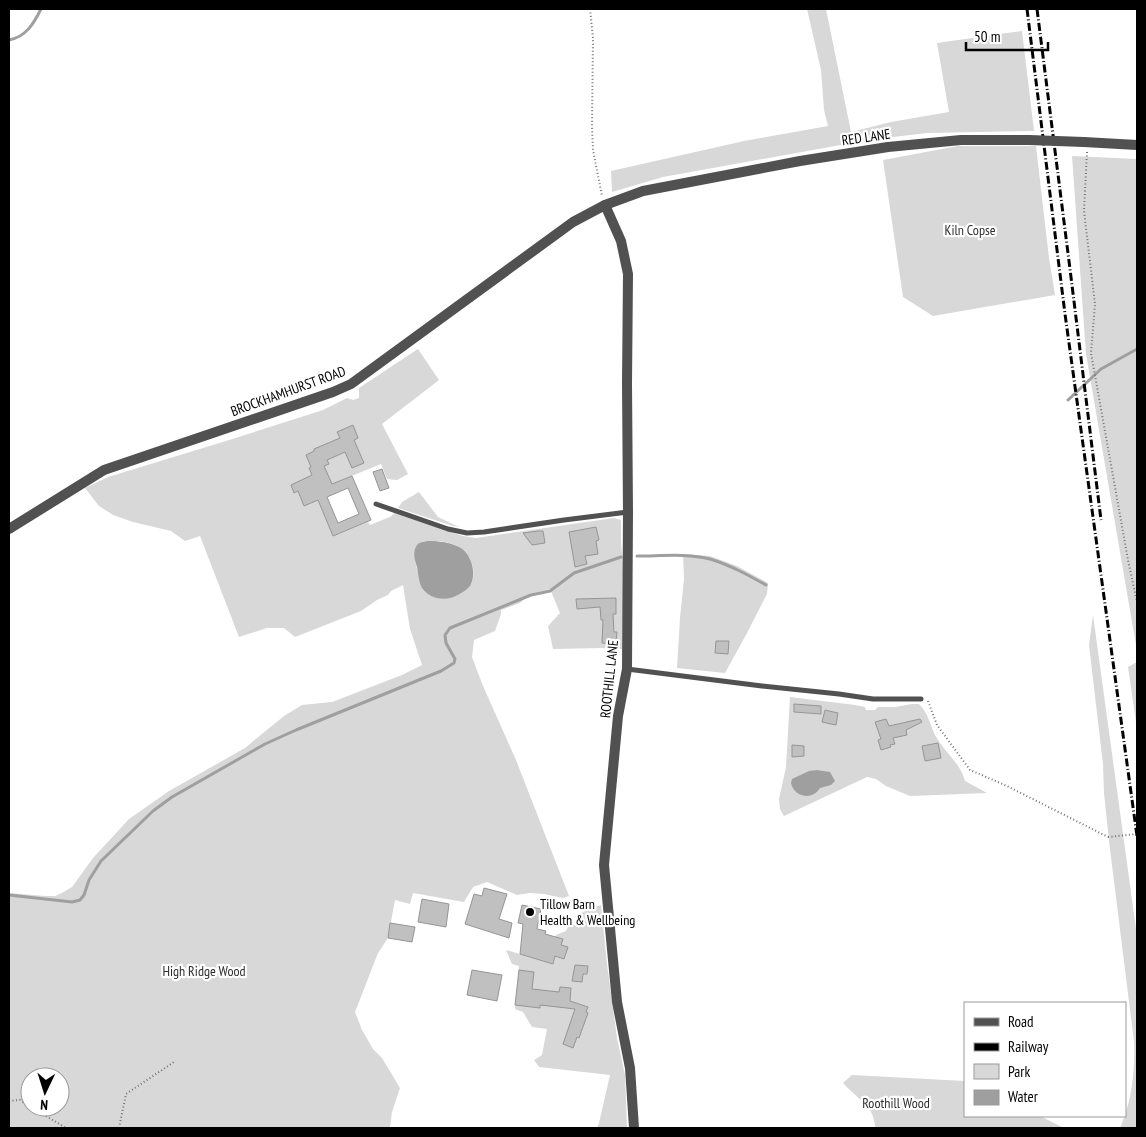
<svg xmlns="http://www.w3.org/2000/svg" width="1146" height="1137" font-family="'PT Sans Narrow',sans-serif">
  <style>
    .green { fill: #d8d8d8; fill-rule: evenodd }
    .water { fill: #9f9f9f }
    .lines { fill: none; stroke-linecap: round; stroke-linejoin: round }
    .stream { stroke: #9f9f9f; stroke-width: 3 }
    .building { fill: #c0c0c0; stroke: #959595; fill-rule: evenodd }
    .path { stroke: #737373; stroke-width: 2; stroke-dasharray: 1 2.5; stroke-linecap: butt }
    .service { stroke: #515151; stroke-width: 5 }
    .minor { stroke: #515151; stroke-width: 10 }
    .tertiary { stroke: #515151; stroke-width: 10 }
    .rail { stroke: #000; stroke-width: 3; stroke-dasharray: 8 2.5 1 2.5; stroke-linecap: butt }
    .path-bridge { stroke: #737373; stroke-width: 2; stroke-dasharray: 1 2.5; stroke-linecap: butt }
    .tertiary-bridge { stroke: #515151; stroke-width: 10 }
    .poi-dot { fill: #000; stroke: #fff; stroke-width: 2 }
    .labels { text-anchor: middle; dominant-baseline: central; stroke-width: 4.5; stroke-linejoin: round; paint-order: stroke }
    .street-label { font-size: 14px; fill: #000; stroke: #fff }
    .park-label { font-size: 14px; fill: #2f2f2f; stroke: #fff }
    .poi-label { font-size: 14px; fill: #000; stroke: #fff; text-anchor: start }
  </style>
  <rect width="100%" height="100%" fill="#fff"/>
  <g class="green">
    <path d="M807,9H826L851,132L891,122L949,112L937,43L1022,31L1034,131L927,133L868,140L663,177L612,192L611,171L744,141L828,126L824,110L821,70Z"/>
    <path d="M958,146H1036L1049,258L1055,295L933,316L903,297L883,160Z"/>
    <path d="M1072,156L1137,159V651L1086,354Z"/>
    <path d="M418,349L439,380L382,424L408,474L397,480L387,479L381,464L332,484L331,483L300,496L304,506L318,500L333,536L368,522L370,525L390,517L395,513L463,536L476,538L614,518L621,520V544L624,571L622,649L601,648L553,649L548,626L560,613L550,589L530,594L520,603L501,610V614L495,631L474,640L472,657L483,686L516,760L569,896L563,898L544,894L530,893L517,895L487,882L473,887L464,902L413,893L410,904L395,900L388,938L378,953L355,1012L362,1030L373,1049L382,1058L400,1088L392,1112L390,1128H9V893L45,896H55L62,893L72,887L93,858L129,819L169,791L245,748L284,716L302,705L332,702L402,675L422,665L410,629L403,585L391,591L388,595L377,600L361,611L295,637L284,628H267L239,637L200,536L185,541L171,531L133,522L113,515L99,506L85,488L108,477L226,441L323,410L347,398L353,400L359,398V388ZM439,541C446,542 455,544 461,548C467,552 470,558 472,564C478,584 465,596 446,598C437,599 431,597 424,591C420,576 411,560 417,545ZM30,1077H60V1107H30Z"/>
    <path d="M419,492L438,517L459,527L453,526L398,508L402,502Z"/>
    <path d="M683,554L710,556L737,566L768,583L767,594L747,633L725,673L677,668L680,618L684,579Z"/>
    <path d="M1093,615L1137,936V1128H1120C1132,1101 1135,1071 1134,1042L1109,841L1104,793L1103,764L1089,645Z"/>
    <path d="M1137,662V729L1128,667Z"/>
    <path d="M790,697L855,705L865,707L866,710H875L878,707H895L912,704H919C928,713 930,724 935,735C944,752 960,762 965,781L987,793L910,796L886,786L876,779L867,777L784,816L780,809L779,799L786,767Z"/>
    <path d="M601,905L607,964L617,1038L625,1075L627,1128H597L599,1123L610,1075L539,1067L534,1060L542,1055L547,1029L532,1027L523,1012L515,1009L519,966L512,964L506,950L553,964L555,958L549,956L556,935L566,931L569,925H575C581,910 586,909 601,905Z"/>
    <path d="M852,1075L965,1081V1116H1040L1064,1128H876C874,1123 874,1117 871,1112C864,1101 852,1093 843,1083Z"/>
  </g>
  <g class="water">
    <path d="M428,541C439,541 451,542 461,548C472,555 477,575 470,586C467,590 462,593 458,595C446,602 427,599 421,586C419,581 418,573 417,567C415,561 412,552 417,545C419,542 424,542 428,541Z"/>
    <path d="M817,770L830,772L835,781L831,785L820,788C812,801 794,797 791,783L792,779L809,771Z"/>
  </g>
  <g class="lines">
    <g class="stream">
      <path d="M9,40C26,37 34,23 41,9"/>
      <path d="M1068,400L1101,369L1137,349"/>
      <path d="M637,556C661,556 687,553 710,559C730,565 748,575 766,585"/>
      <path d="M9,895L72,902L80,900L84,895L89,880L101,861L153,811L172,797L265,744L296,730L441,671L454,663L455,659L446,643L445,635L450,628L531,595L550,591L574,573L621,557"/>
    </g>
  </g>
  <g class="building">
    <path d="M353,425L358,438L354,440L364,463L352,468L345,452L327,460L329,464L324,466L332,484L352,476L371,520L333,536L318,500L304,506L298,491L294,493L291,485L312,475L309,468L311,467L306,455L314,451V449L340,438L337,432ZM348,488L359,514L338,523L327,497Z"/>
    <path d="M382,469L389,488L380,491L373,472Z"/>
    <path d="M596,527L599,540L596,541L598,554L585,556L587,564L575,567L569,532Z"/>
    <path d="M538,531H543L545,543L532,545L523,533Z"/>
    <path d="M616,598V614H613L614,632H617L616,644L602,643L603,620H601L600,607L577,609L576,599Z"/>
    <path d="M716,641H729L728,654L715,653Z"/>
    <path d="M794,704L821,706V714L794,712Z"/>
    <path d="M825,710L838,713L836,725L822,722Z"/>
    <path d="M886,719L889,726L920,719L922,722L906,730L907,735L893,738L895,744L890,745L891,747L881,750L878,740L881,739L875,722Z"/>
    <path d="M938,743L941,758L925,761L922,746Z"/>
    <path d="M792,745L804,746V756L792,757Z"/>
    <path d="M484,888L507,894L499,919L512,923L509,938L465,924L474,894L482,896Z"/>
    <path d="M422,899L449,904L446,927L418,922Z"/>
    <path d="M522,905L541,909L537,929L546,931L545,934L563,939L561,945L568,947L564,959L555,956L553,964L520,954L523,924L518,923Z"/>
    <path d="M390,923L415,927L412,942L388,938Z"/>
    <path d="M575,965L588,966L587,974H583L582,982L572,981Z"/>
    <path d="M472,970L502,975L497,1001L467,995Z"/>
    <path d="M519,970L534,972L532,989L559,992L560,987L571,988L570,1001L588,1007L586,1012L588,1013L579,1038L577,1037L573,1048L563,1044L575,1009L540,1005V1008L515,1005Z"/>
  </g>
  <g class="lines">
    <g class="path">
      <path d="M590,9L593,38L592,126L593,150L602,196"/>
      <path d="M1087,152L1084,211L1095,304L1091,353L1128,560L1137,602"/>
      <path d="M928,701L937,725L970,770L1007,786L1108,837"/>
      <path d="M9,1101L20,1100L30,1106"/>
      <path d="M31,1107L66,1128"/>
      <path d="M119,1128L126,1094L174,1062"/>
    </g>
    <g class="service">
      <path d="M376,504L448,529L467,533L484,532L564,520L628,512"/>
      <path d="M627,669L762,686L839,694L873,699H921"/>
    </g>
    <path class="minor" d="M605,205L621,241L628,274L627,383L628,512L627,669L618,716L604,865L617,1002L630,1068L634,1128"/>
    <g class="tertiary">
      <path d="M1084,142L1137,145"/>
      <path d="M9,529L104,470L333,392L351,384L573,222L605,205L643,191L800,161L888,147L961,140H1029"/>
    </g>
    <g class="rail">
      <path d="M1027,9L1065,314L1137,836"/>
      <path d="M1037,9L1070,269L1101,520"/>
    </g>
    <path class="path-bridge" d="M1108,837L1137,834"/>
    <path class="tertiary-bridge" d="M1029,140L1084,142"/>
  </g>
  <circle class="poi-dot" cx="530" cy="912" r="5"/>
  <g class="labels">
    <g class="street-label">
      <text transform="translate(866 137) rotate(-8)">RED LANE</text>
      <text transform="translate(288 391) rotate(-20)">BROCKHAMHURST ROAD</text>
      <text transform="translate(609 679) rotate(-84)">ROOTHILL LANE</text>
    </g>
    <g class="park-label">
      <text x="970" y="230">Kiln Copse</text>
      <text x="204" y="971">High Ridge Wood</text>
      <text x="896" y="1103">Roothill Wood</text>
    </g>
    <g class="poi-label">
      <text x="540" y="904">Tillow Barn<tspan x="540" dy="16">Health &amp; Wellbeing</tspan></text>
    </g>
  </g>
  <rect width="1146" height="1137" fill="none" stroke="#000000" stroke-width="20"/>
  <rect x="964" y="1002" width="162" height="115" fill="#ffffff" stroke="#999999"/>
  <rect x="974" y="1018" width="25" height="8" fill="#515151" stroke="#999999"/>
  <text x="1008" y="1027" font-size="15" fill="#000000">Road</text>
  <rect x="974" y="1043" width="25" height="8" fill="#000000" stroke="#999999"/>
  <text x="1008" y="1052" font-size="15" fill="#000000">Railway</text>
  <rect x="974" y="1064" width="25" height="15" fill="#d8d8d8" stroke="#999999"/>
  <text x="1008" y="1077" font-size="15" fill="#000000">Park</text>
  <rect x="974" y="1090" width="25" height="15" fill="#9f9f9f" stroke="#999999"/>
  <text x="1008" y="1102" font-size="15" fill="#000000">Water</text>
  <g transform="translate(45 1092) rotate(184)"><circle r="24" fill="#ffffff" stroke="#999999"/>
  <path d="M0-4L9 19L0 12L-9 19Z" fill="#000000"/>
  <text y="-8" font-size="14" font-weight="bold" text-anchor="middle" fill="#000000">N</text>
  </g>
  <path d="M966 42v8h82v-8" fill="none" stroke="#000000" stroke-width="2.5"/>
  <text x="974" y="42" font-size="15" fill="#000000" stroke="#ffffff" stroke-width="4" paint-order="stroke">50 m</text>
</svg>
